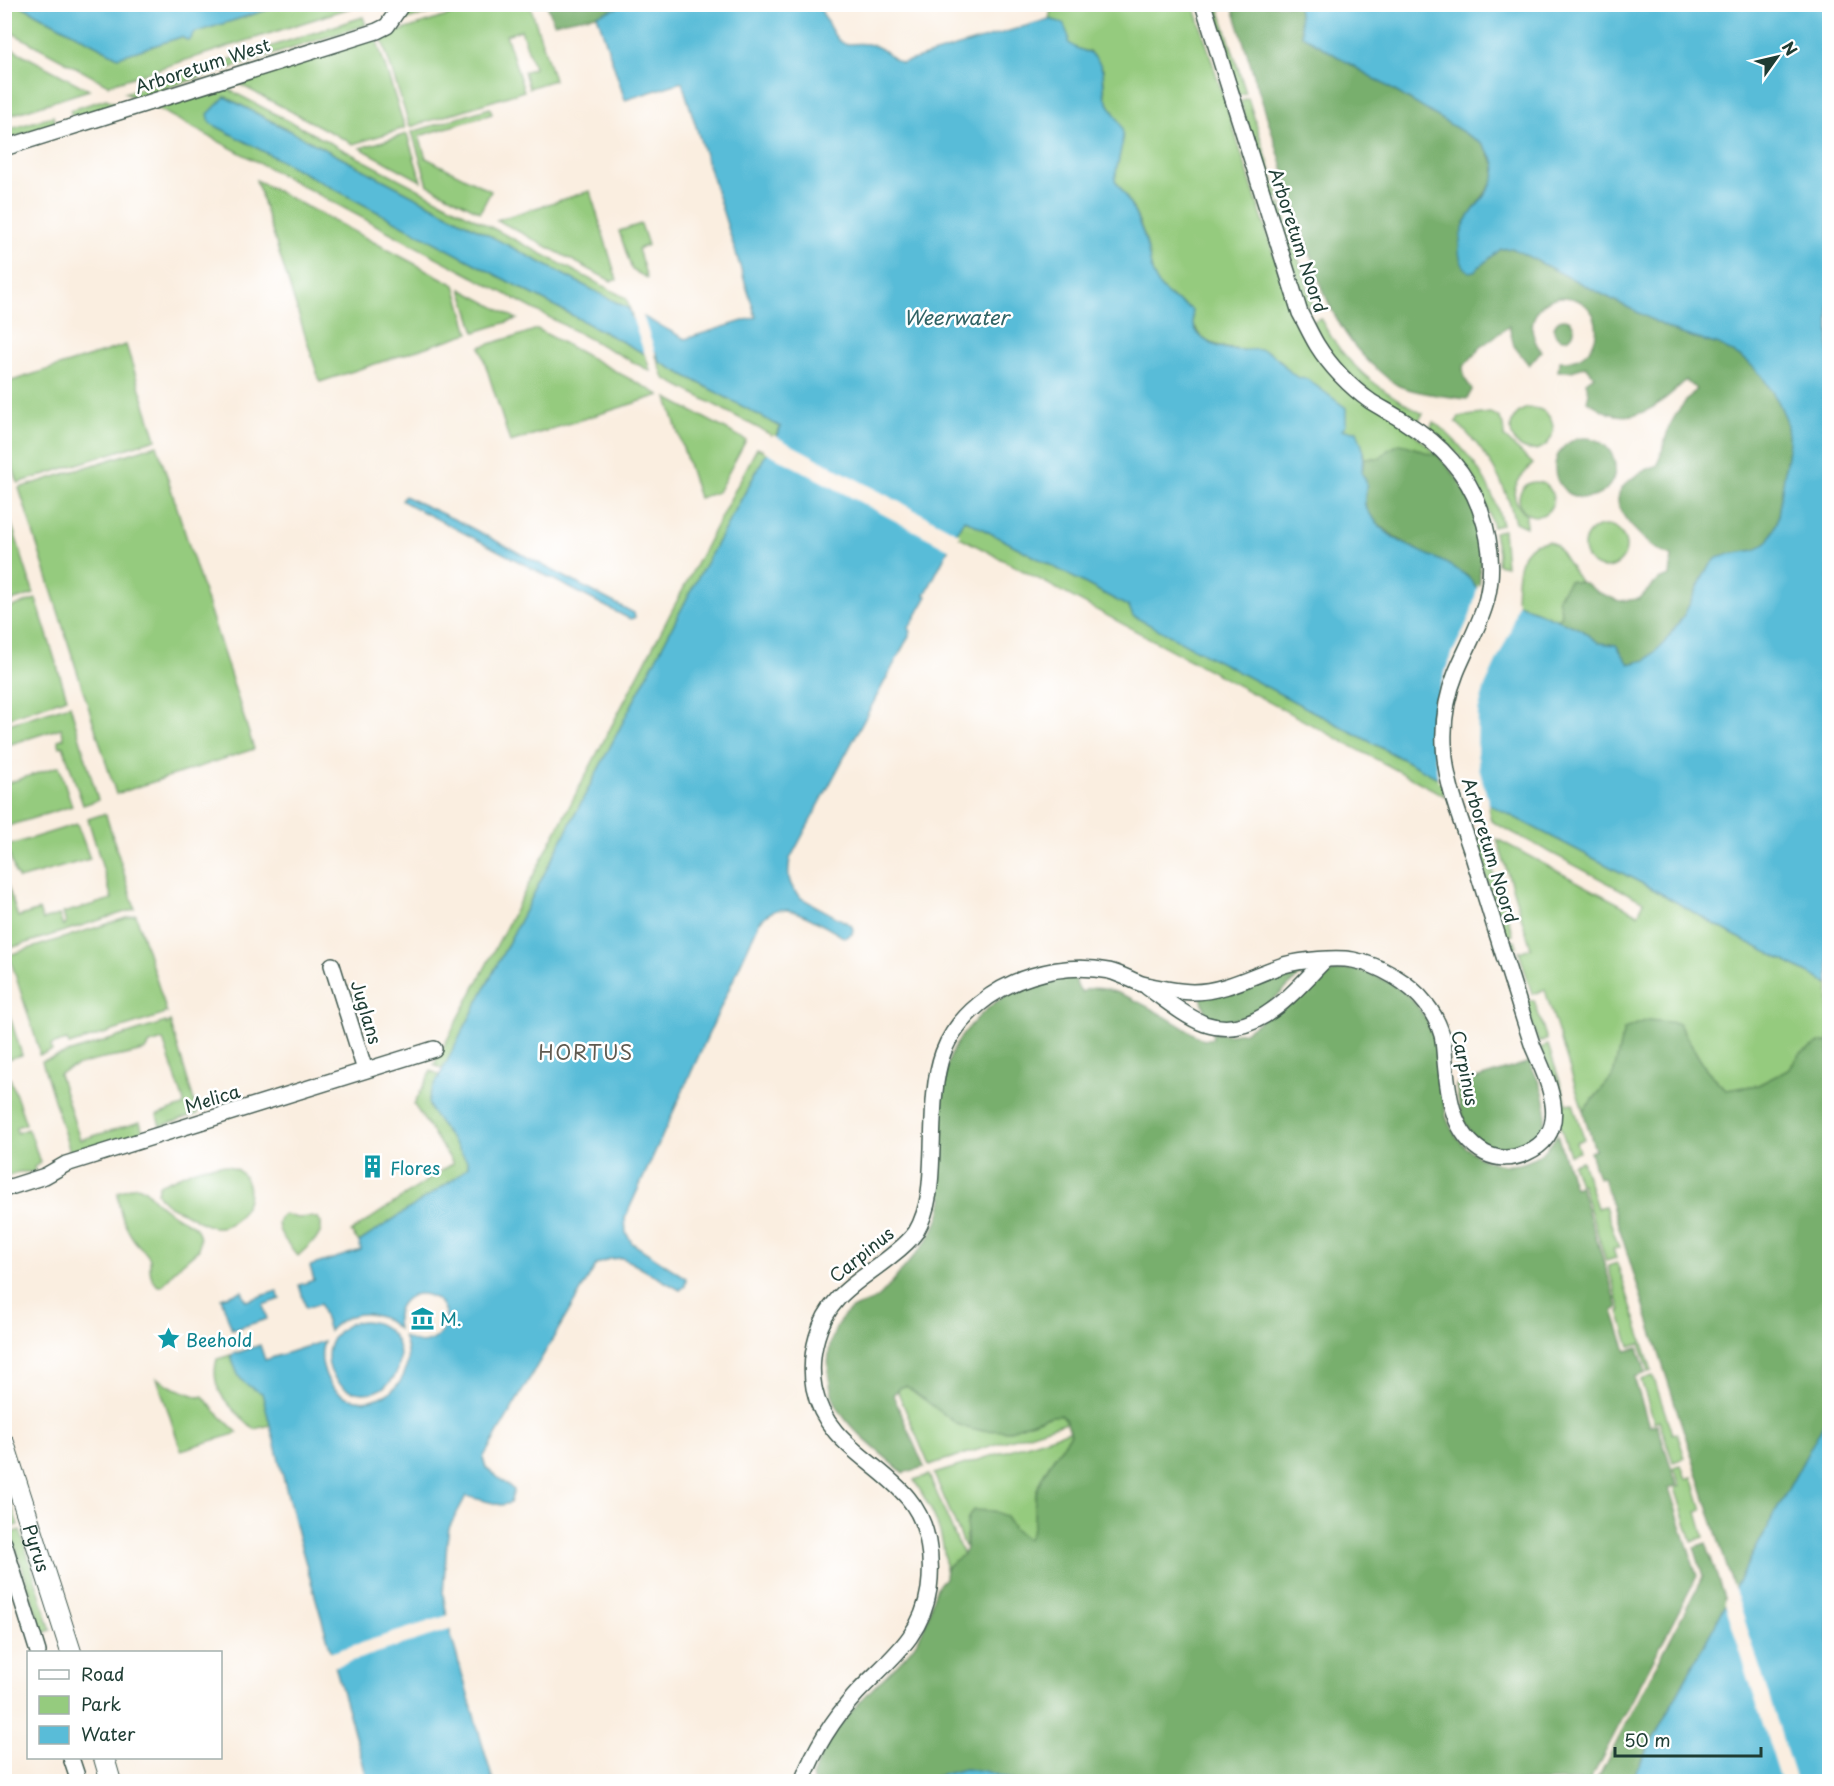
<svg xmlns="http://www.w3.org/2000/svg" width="1834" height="1786" font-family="'Playpen Sans',sans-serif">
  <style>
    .green { fill: #95cb7e; stroke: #5a8459; stroke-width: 1.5 }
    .forest { fill: #78af6d; stroke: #4c7650; stroke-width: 1.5 }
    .water { fill: #59bcd8; stroke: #3c7c86; stroke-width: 1.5 }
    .pier { fill: #faeee0 }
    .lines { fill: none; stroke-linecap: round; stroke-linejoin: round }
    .minor-casing { stroke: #40584e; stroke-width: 18 }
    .tertiary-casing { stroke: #40584e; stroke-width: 22 }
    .minor { stroke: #fff; stroke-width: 15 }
    .tertiary { stroke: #fff; stroke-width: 20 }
    .labels { text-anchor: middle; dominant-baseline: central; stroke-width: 5; stroke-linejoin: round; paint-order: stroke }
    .street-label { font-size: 18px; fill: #1f3d34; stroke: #fff }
    .culture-label { font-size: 18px; fill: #0d838f; stroke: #fff; text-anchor: start }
    .water-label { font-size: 20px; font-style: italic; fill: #306365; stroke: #fff }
    .neighbourhood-label { font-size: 20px; letter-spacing: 1.5px; fill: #605b51; stroke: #fff }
  </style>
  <rect width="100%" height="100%" fill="#fff"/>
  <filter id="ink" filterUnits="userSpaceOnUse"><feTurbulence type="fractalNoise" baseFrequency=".0167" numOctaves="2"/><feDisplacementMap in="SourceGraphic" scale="12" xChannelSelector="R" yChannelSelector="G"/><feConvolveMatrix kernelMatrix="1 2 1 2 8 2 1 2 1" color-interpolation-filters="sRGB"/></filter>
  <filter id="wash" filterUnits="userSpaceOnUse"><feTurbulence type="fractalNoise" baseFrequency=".008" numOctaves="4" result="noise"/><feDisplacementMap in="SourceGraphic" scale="24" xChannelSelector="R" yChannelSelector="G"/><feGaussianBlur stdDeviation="1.35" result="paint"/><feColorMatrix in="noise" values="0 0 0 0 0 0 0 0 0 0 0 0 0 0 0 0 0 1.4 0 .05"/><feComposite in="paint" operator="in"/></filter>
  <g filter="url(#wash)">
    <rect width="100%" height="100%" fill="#faeee0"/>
    <g class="green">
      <path d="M4,5H20L118,57L181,37L187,40L193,33L283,5H359L108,85L5,29Z"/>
      <path d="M412,5V4L455,5L404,21Z"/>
      <path d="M481,5H530L554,80L529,88L524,72L534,68L521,30L506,35L524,91L410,127L381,37Z"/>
      <path d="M1052,5H1194L1288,299L1303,334L1438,455H1430L1419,450H1388L1380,458H1364L1363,449L1341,430L1346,409L1307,379H1300L1291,375L1280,360L1242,350L1226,348L1208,342L1202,337L1193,324L1192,310C1184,304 1172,299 1165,292C1147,275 1151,258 1145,237C1138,217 1127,196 1115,180L1117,163L1118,120L1105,97L1103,69L1089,52L1074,48L1068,42L1063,23L1049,19Z"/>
      <path d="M1209,5H1218L1246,93L1238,95Z"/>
      <path d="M363,17L366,25L135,98L125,93Z"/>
      <path d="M376,38L405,128L353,144L235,82Z"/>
      <path d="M5,45L89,90L5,117Z"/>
      <path d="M222,86L626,298L633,319L629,309L226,97L210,123L645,354L650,371L156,108Z"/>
      <path d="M1248,98L1279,198L1272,201L1240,101Z"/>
      <path d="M106,99L117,104L73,118L70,110Z"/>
      <path d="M490,108L492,114L419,136L426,158L491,191L480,212L428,185L412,132Z"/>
      <path d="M53,116L56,124L5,140L4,131Z"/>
      <path d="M407,134L421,181L360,148Z"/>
      <path d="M256,180L455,285L469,333L320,382Z"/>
      <path d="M590,191L617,280L611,281L497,220Z"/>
      <path d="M1281,204L1313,304L1306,307L1274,206Z"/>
      <path d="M641,224L648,245L638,249L647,278L632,270L619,231Z"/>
      <path d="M461,289L517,319L475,332Z"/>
      <path d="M1320,318C1344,365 1378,389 1423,414L1418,421C1388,404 1357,386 1335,358C1326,347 1319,334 1312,322Z"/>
      <path d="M537,329L660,395L510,442L480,347L512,337V338Z"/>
      <path d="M126,345L156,439L18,483L5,442V383Z"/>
      <path d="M656,352L660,362L781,427L775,437L664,378L655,353Z"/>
      <path d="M667,398L746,440L718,492L699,498Z"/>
      <circle cx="1532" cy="429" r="21"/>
      <path d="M1490,413C1503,416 1504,426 1504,437L1533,464C1515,482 1505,494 1526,515V527L1515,522C1506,483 1485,449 1456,422L1459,417Z"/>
      <path d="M1434,422C1468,449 1492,482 1502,525L1493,527C1483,488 1463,452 1430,428Z"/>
      <path d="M157,445L254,749L116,794L19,488Z"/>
      <path d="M757,448L767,452L693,587L443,1069L434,1065Z"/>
      <circle cx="1536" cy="499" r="17"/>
      <path d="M4,501L34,594L5,603H4Z"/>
      <path d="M964,519L1129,607L1134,616L1440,779L1445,796L956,535Z"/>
      <circle cx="1605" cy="547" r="21"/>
      <path d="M1503,530L1506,566L1497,564L1498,553L1494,532Z"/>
      <path d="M1548,541L1556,545L1581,583L1569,581L1558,597L1562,615L1558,620L1516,603C1517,584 1515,556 1534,544C1537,543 1543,542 1548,541Z"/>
      <path d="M36,599L67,698L5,719V609Z"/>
      <path d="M70,705L98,800L83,805L63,746L60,747L58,740L64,738L61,728L5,746V725Z"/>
      <path d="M59,766L72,806L5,827V784Z"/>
      <path d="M1487,803L1653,889L1732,934L1829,984V1042L1820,1043L1801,1053L1788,1070L1758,1085L1726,1090L1707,1071L1678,1023L1624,1029L1613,1076L1583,1111L1545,990L1532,994L1519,952L1531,948L1497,839L1638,914L1644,902L1491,821Z"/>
      <path d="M103,814L106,815L135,909L7,949L4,940L5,878L18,917L39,910L43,920L59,915L63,926L66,924L63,913L112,899L88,819Z"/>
      <path d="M77,824L90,859L19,879L15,873L7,846Z"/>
      <path d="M1482,837L1513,935L1505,937L1474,840Z"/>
      <path d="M136,915L167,1013L165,1012L163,1013V1015L69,1045L67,1040L51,1045L52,1051L39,1055V1049L9,955Z"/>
      <path d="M1515,940L1517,947L1512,949L1528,1001L1534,1000L1547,1040L1538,1042L1507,943Z"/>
      <path d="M4,998L22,1055L5,1060H4Z"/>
      <path d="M170,1021L198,1114L160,1126L157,1115L183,1106L184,1102L163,1040L150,1044L146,1050C118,1059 85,1058 59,1074L80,1140L140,1122L143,1132L71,1155L42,1061L166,1022L167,1025Z"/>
      <path d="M1548,1045L1567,1104L1573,1103L1584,1139L1576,1142L1579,1152L1570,1155L1559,1123L1561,1109L1558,1087L1540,1048Z"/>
      <path d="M431,1071L440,1075L429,1099V1107L468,1162V1168L454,1179L359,1242L351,1232L453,1163L414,1105Z"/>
      <path d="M4,1078L6,1079L10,1078L26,1124L16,1127L17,1133L27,1129L32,1137L40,1163L34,1167L35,1172H19L5,1177Z"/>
      <path d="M1582,1161L1597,1208L1605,1206L1619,1248L1613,1249L1616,1258L1606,1261L1582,1184H1579L1572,1164Z"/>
      <path d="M222,1165C269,1171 246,1231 214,1227C204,1226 195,1218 185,1213C173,1208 163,1205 157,1192L159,1185L195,1169L207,1166Z"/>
      <path d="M136,1186C146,1187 150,1197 158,1203C168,1213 181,1219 194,1226C201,1233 200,1240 199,1249L177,1268L162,1286H158C149,1277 150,1271 150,1259C146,1251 139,1247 134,1240C125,1227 117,1208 118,1192Z"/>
      <path d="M284,1214L297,1218L313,1217L318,1218L321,1223V1231L317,1238L298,1256C290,1246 268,1225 284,1214Z"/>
      <path d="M1617,1263L1652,1371L1649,1372L1640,1344L1630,1347L1619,1311L1621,1310L1608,1266Z"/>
      <path d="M231,1355C238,1378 239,1382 262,1392L271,1425L254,1429C232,1408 208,1392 217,1359Z"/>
      <path d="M1653,1376L1672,1434L1677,1433L1685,1458L1673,1462L1659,1420L1654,1422L1641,1380Z"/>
      <path d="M157,1378L174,1388L199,1397L203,1396L215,1411L238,1433L181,1450Z"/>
      <path d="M906,1386L922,1397L1008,1431L1046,1417L1061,1415L1067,1422L929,1465L897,1390L900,1387Z"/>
      <path d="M1070,1431L1071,1434C1058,1452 1037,1476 1035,1500C1033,1518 1038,1523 1027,1541L1015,1530L1005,1516L966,1534V1549L934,1474Z"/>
      <path d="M1681,1465L1686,1479L1692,1477L1702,1510L1697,1512L1704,1537L1692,1541L1675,1488L1680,1486L1674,1467Z"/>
      <path d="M929,1475L963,1555C958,1561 951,1561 945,1569C945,1532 933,1511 914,1480Z"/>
      <path d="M4,1482L18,1525L10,1527L5,1511Z"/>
      <path d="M20,1530L51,1630L43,1633L11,1533Z"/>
    </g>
    <g class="forest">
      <path d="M547,5H628L597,15L554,23Z"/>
      <path d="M1232,5H1298L1302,35L1483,144L1495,165L1494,180L1464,224L1474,271L1501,249L1512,248L1678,333L1719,345L1746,360L1762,376L1778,401L1786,419L1789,442L1784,477L1777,522L1769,540L1755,550L1730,554L1707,569L1684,615L1664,643L1646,660L1628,664L1616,645L1599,643L1580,629L1558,620L1562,615L1558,598L1569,581L1585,583L1597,592L1619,601L1639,599L1658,580L1670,576L1672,556C1666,554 1660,552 1655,548C1643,539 1619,517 1618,501C1617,483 1644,470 1658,465L1669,427L1678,411L1696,389L1686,380C1665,400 1642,422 1612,414C1603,412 1595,405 1587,401L1589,393L1586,382L1594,376L1586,366L1572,371H1558L1559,361C1606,364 1610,300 1564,297C1553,296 1542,303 1537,312C1528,325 1533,340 1541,351L1529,365L1514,346L1509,326L1482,346L1463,367L1464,377L1472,390L1467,399C1445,396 1420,394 1399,386C1391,382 1384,375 1377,369C1328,328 1314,265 1296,207L1290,208L1285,192L1290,190Z"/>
      <circle cx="1564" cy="329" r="10"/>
      <circle cx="1585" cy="468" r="30"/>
      <path d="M1399,444C1413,445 1424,454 1438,455C1446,465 1455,474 1461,485C1482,518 1482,551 1479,589C1473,585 1472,579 1466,575C1433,555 1394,545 1369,513C1359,501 1373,486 1362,474L1364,458H1380L1388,450Z"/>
      <path d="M1310,968C1283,987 1262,1021 1226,1020C1219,1020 1213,1018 1207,1017L1201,997L1288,970Z"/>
      <path d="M1344,969C1360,969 1374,974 1388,982C1441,1010 1439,1064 1446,1116C1463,1167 1529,1186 1557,1134L1574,1188L1580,1186L1618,1308L1613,1311L1626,1351L1638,1348L1646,1373L1634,1377L1649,1426L1657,1424L1677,1485L1669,1488L1697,1576L1590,1781L1015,1782L985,1771L964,1769L919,1781L814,1782L812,1777C823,1744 849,1712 874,1687C888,1673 904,1660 915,1644C919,1638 923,1630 926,1623C932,1607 931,1590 945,1578C945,1557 961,1564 966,1548C971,1532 960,1528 973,1510L994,1511L1005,1516L1015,1530L1027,1540C1038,1523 1032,1518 1035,1500C1038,1476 1058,1453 1071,1434L1065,1418L1061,1415L1046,1417L1008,1431L973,1430L957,1424L906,1386L900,1387L893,1395L924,1467L903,1473C883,1454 857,1437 841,1413C823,1387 823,1334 848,1312C857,1303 871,1305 880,1296C889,1287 896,1277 904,1268C917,1252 931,1240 938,1220C941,1213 942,1205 943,1198C941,1194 938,1190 937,1186C935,1173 938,1139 939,1125C941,1103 942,1078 950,1057C954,1046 962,1035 970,1026C999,992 1031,980 1075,975L1077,986L1082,992C1107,974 1180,1027 1204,1040L1213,1038L1212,1033L1229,1034L1245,1032L1319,978L1329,973Z"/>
      <path d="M1648,1020L1678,1023L1707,1071L1726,1090L1758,1085L1788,1070L1801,1053L1820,1043L1829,1042V1404L1825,1421L1734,1589L1603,1177L1598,1178L1590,1152L1595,1150L1583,1111L1613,1076L1624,1029Z"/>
      <path d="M1530,1062C1536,1078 1546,1092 1546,1110C1548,1147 1499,1163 1475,1137C1461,1123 1459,1104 1456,1085Z"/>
      <path d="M1706,1543L1726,1604L1630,1781L1596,1782L1703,1576L1694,1547Z"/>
    </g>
    <g class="water">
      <path d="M628,4L818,5C825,15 834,44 847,44C856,44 865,42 875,46C885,49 892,60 902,63L1049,19L1063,23L1069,37L1068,42C1078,53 1089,48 1098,61C1106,71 1102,85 1105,96C1109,109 1122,120 1123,134C1123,146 1116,167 1115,180C1127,196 1136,214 1143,233C1152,254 1146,274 1165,292C1172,299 1184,304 1192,310C1193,314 1192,320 1193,324C1198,342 1222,350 1239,350C1251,351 1259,347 1270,353C1285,361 1289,379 1307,379L1346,408V424L1342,430L1357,431L1363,449L1362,474C1371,484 1363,493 1365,505C1366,512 1380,526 1385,531C1410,553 1460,561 1476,587L1580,629L1599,643L1616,645L1629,664L1646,660L1664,643L1684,615L1707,569L1717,558L1730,554L1755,550L1769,540L1777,522L1784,477L1789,442L1786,419L1778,401L1762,376L1746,360L1719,345L1678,333L1512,248L1501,249L1474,271L1469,272C1461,265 1459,258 1459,247C1460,240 1461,232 1464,225C1472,207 1500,185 1495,164C1493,157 1487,150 1483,144L1302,35L1298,5H1829V984L1732,934L1653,889L1440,779L1133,616L1129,607L964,519L925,595L927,596L909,628L911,632L790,859C787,875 788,886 801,898L851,925L853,929L852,934L845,938C829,929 791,903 774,911C768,913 763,918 759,923L625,1218L626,1233L632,1243L686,1278L685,1286L680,1290L623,1258L609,1259L596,1265L483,1458L486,1468L514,1490L510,1503L501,1505L466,1496L449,1528L447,1542L443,1594L450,1632L493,1781H368L298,1536L262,1393C239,1382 238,1378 231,1355L260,1345L265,1360L324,1341C320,1352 321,1362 325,1373C344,1425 427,1398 403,1336C439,1361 464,1308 428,1295C420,1293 412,1294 406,1299C396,1307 396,1317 398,1329C376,1309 350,1308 329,1331L320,1304L306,1308L299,1285L314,1280L310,1266L361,1250L359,1242L454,1179L468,1167V1162L431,1111L428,1103L430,1094L693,587L781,427L660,362L656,352L647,355L210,123L208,114L225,97L629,309L632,319L642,316L685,339L756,317L682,82L625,100L597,15Z"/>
      <path d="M20,5V4L283,5L193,33L191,39L187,40L181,37L118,57Z"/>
      <path d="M404,496L460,522L634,613L635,617L632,619L628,618L402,501Z"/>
      <path d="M242,1291L246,1301L277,1291L280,1299L263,1305L267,1319L232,1330L221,1298Z"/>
      <circle cx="364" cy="1357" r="36"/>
      <path d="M1829,1404V1781L1630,1782L1825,1421Z"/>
      <path d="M964,1769L985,1771L1015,1781H919Z"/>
    </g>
    <g class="pier">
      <path d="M642,313L656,355L646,358L632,317Z"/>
      <path d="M773,435L960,534L952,551L764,451Z"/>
      <path d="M1478,585L1518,601L1510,632L1485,686L1478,712L1477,752L1479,768L1490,808L1438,781L1434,746L1435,713L1440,688L1449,660L1470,616Z"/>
      <path d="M1733,1584L1796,1781H1781L1724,1601Z"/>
      <path d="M449,1615L452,1629L333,1667L329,1653Z"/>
    </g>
  </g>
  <g filter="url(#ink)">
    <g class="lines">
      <defs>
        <g id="minor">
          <path d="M4,148L377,31L387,26L402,4"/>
          <path d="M332,965L365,1070"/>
          <path d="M1147,987C1164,999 1186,1017 1205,1024C1256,1041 1293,992 1324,961"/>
          <path d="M4,1189L45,1176L66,1164L434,1049"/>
          <path d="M4,1543L38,1652"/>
          <path d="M71,1758L79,1782"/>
          <path d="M802,1782C814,1750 834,1718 857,1693C888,1660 922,1638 929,1589C933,1558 929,1523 908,1498C876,1460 825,1443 814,1388C811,1371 812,1354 817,1337C829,1294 859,1282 891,1256C900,1249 909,1242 916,1232C931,1206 931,1176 932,1148C933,1119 933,1080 943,1053C957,1015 995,987 1032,976C1057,968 1084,966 1109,971C1121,974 1131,980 1142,984C1154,987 1180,992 1193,992C1225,992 1255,974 1284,965C1302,960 1336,957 1353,960C1380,965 1410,983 1426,1004C1433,1013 1439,1025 1442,1035C1444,1044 1444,1053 1445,1061C1448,1094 1452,1135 1485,1153C1498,1160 1513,1159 1526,1153C1574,1132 1548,1081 1533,1047C1512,983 1492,918 1472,853C1460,817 1445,783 1444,744C1443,721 1447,695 1456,673C1466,648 1481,624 1487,598C1494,568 1490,537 1480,509C1466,470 1439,443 1405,422C1393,414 1381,408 1370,401C1350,387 1330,366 1317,345C1311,335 1306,324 1300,313L1203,4"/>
        </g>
        <g id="tertiary">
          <path id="s1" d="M4,1443L71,1652"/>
          <path d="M104,1758L111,1782"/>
        </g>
      </defs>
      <use href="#minor" class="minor-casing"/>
      <use href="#tertiary" class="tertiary-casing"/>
      <use href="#minor" class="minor"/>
      <use href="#tertiary" class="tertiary"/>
    </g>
  </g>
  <defs>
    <symbol id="building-bare" viewBox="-9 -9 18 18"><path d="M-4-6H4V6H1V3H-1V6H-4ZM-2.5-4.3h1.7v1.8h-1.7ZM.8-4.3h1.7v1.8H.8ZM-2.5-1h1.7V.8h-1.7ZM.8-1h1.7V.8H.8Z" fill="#0f9aa8" stroke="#fff" stroke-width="2.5" paint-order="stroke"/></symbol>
    <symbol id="museum-bare" viewBox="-9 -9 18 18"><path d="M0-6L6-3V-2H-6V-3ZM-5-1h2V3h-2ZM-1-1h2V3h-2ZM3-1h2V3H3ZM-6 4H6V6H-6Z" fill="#0f9aa8" stroke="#fff" stroke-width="2.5" paint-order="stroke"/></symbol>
    <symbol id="sight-bare" viewBox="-9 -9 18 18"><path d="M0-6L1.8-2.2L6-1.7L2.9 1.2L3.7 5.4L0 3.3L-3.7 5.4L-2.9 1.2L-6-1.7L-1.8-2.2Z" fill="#0f9aa8" stroke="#fff" stroke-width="2.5" paint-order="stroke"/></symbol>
  </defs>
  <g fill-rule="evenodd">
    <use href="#building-bare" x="356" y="1150" width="33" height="33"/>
    <use href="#museum-bare" x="406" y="1302" width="33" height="33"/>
    <use href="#sight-bare" x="152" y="1322" width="33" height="33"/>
  </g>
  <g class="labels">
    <g class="street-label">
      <text transform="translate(202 65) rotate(-18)">Arboretum West</text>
      <text transform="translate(1299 240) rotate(72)">Arboretum Noord</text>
      <text transform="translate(1491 850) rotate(73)">Arboretum Noord</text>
      <text transform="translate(367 1012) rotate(73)">Juglans</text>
      <text transform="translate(1466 1068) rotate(79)">Carpinus</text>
      <text transform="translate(212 1098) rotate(-17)">Melica</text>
      <text transform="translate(861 1254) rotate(-39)">Carpinus</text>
      <text stroke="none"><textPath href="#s1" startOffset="110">Pyrus</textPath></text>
    </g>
    <g class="culture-label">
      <text x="390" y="1167">Flores</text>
      <text x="440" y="1318">M.</text>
      <text x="186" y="1339">Beehold</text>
    </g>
    <g class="water-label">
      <text x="956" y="317">Weerwater</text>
    </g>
    <g class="neighbourhood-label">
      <text x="586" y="1052">HORTUS</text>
    </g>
  </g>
  <rect width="1834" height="1786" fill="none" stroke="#fff" stroke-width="24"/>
  <rect x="27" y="1651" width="195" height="108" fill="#ffffff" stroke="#a5b1ae" stroke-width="1.5"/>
  <rect x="39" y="1670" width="30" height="9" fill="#ffffff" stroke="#a5b1ae" stroke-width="1.5"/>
  <text x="81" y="1681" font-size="18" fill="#1f3d34">Road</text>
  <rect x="39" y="1696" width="30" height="18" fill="#95cb7e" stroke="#a5b1ae" stroke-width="1.5"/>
  <text x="81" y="1711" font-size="18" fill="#1f3d34">Park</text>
  <rect x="39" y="1726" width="30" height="18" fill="#59bcd8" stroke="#a5b1ae" stroke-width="1.5"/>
  <text x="81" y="1741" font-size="18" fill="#1f3d34">Water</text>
  <g transform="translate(1777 57) rotate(56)" stroke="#ffffff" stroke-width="4.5" paint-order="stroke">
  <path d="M0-4.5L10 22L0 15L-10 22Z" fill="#1f3d34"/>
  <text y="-9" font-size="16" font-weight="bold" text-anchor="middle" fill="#1f3d34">N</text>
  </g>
  <path d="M1615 1747v9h146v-9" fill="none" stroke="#1f3d34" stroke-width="3"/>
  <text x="1624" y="1747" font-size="18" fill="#1f3d34" stroke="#ffffff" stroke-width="4.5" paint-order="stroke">50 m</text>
</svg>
